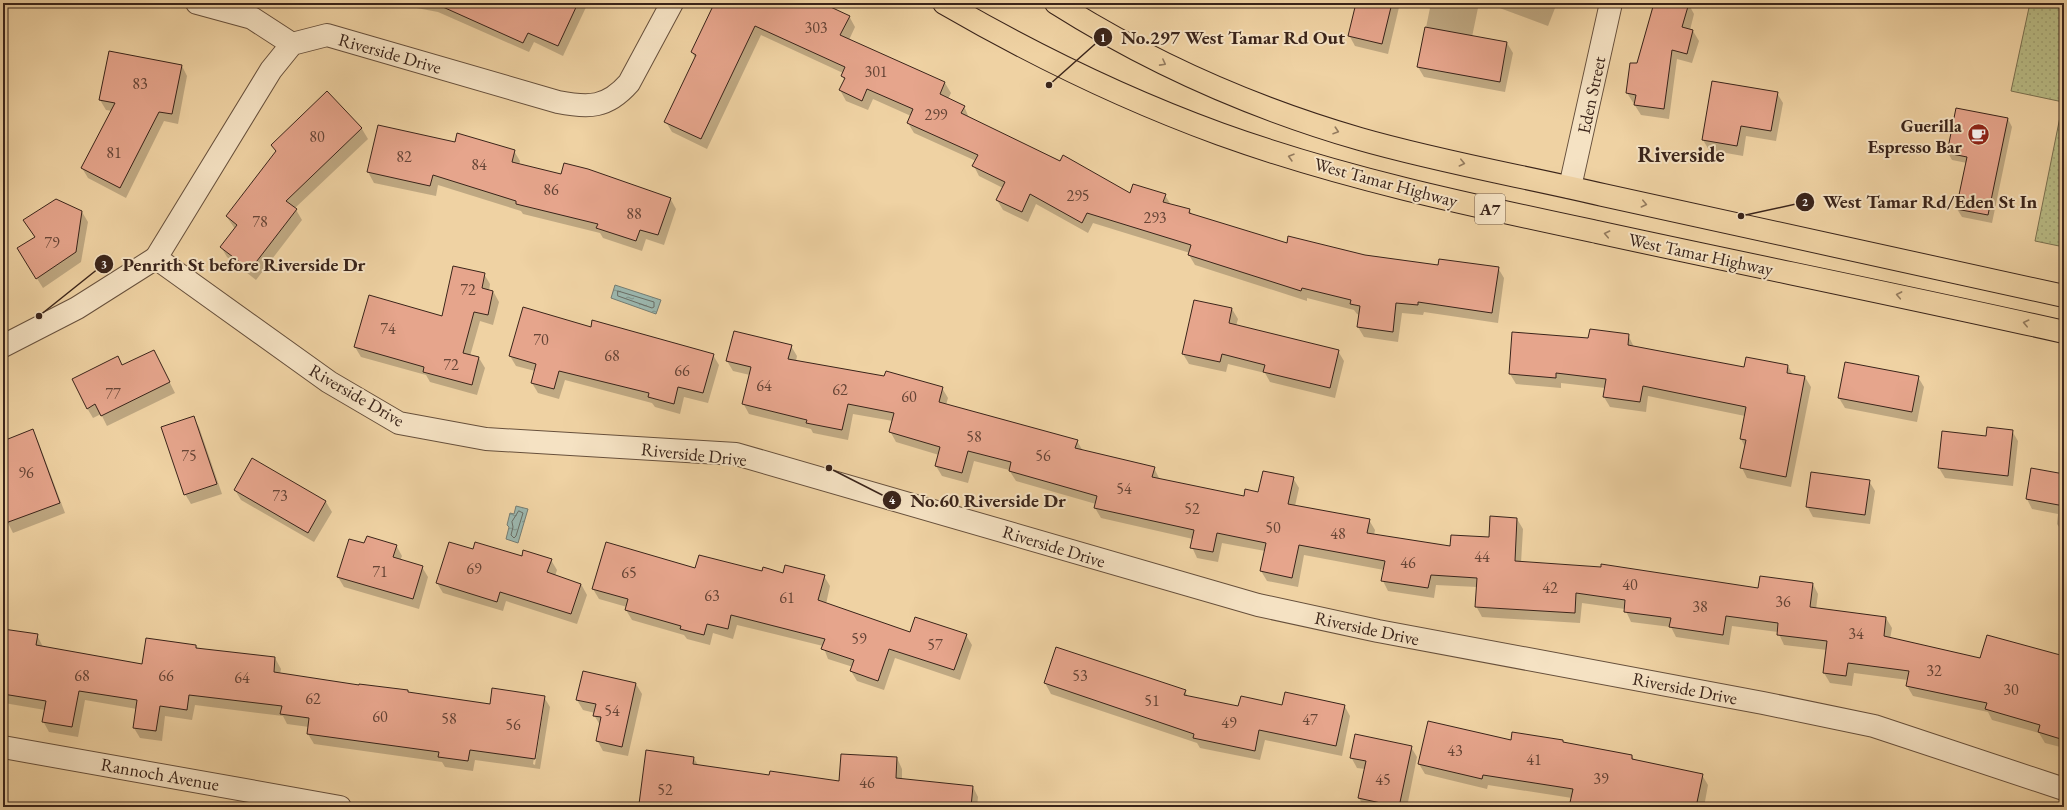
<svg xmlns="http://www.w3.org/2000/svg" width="2067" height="810" font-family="'EB Garamond',serif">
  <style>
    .grass { fill: url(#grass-dots); stroke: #7a7050 }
    .water { fill: url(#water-ripples); stroke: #747c72 }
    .shadow { fill: #0003; fill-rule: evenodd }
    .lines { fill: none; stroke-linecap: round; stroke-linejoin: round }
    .shore { stroke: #6a6d64; stroke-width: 1 }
    .building { fill: #e6a58c; stroke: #3a241a }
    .street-casing { stroke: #67503c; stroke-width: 24 }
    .highway-casing { stroke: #3a241a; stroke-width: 24 }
    .street { stroke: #f5e2c3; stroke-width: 22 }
    .highway { stroke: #efd2a3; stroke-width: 22 }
    .oneway { stroke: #947b5e }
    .labels { text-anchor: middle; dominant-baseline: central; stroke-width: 4; stroke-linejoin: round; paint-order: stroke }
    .number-label { font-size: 16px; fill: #654436 }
    .shield { fill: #f5e2c3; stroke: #725d4d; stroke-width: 1 }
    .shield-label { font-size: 17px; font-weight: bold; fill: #3a241a }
    .street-label { font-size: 18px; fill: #3a241a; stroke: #f5e2c3 }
    .poi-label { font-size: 18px; font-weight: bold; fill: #3a241a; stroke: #f5e2c3; text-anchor: end }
    .district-label { font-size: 22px; font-weight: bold; fill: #3a241a; stroke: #f5e2c3 }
    .leader { fill: none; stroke: #3a241a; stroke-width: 1.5 }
    .callout-dot { fill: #3a241a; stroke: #f5e2c3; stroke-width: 1.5 }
    .mark-label { font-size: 12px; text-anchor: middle; font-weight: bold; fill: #fff }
    .callout-label { font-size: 19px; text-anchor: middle; font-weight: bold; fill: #3a241a; stroke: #f5e2c3; stroke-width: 4; stroke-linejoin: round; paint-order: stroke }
  </style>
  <defs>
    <pattern id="grass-dots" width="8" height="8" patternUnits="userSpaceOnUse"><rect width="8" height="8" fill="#b9bc86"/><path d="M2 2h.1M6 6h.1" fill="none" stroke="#a0a173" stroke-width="1.8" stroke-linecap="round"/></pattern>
    <pattern id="water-ripples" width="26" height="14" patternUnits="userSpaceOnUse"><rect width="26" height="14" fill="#9bb6ad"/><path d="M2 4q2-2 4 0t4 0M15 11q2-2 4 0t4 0" fill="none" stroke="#7f948c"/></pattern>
  </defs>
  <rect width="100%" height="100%" fill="#efd2a3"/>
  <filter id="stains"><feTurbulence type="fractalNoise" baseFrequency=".005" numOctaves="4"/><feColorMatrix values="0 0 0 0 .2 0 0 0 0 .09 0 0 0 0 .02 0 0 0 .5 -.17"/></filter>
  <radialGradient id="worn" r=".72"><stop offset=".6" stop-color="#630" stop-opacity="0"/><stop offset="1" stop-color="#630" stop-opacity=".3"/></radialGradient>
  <path class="grass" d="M2030,3H2064V247L2035,241L2063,102L2011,91Z"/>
  <g class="water">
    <path d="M615,285L661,300L656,314L611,298Z"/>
    <path d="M516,506L528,509L518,543L506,539L509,527L507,525L510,513L514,514Z"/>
  </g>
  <g class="shadow">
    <path d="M390,3H588L563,56L534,42L529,52L438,12Z"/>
    <path d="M711,3H820L849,16L855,27L849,40L945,83L951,93L948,99L964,106L969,118L1131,194L1165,195L1171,205L1189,210L1192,214L1287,244L1439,266L1498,268L1504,278L1498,323L1424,312L1423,315L1402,313L1398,342L1364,337L1358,327L1360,315L1357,314L1354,310L1307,298V301L1195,265L1189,255L1190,253L1093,223L1088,233L1036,204L1028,222L1003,210L997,200L1003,188L979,176L974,166L976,161L914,133L908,123L911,116L873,99L868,110L846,101L840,90L845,81L842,76L843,73L761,35L707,149L672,132L666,122L695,58L692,52L713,7Z"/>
    <path d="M1300,3H1325L1324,8Z"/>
    <path d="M1357,3H1400L1388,54L1355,46L1349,35Z"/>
    <path d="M1431,3H1479L1472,37L1507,43L1513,53L1505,92L1424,77L1418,67Z"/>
    <path d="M1486,3H1557L1548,26Z"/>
    <path d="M1656,3H1688L1694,14L1690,30L1693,31L1699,41L1692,63L1677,59L1669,119L1641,115L1627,93L1638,65Z"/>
    <path d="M182,66L187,76L178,124L164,121L126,198L88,178L82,168L112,111L106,110L100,100Z"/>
    <path d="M327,92L362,129L368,139L295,208L302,220L256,280L227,257L221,247L235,229L227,217L276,152L272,145Z"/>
    <path d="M1777,93L1783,103L1776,141L1746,136L1743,156L1709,150L1703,140Z"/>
    <path d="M2008,119L2012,127L1992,223L1962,217L1957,209L1967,163L1952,160L1948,153Z"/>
    <path d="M379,126L455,143L514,151L520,161L519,165L670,198L676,209L664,245L646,239L642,251L603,238L600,233L523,214L521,211L438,185L436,196L374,183L368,172Z"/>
    <path d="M82,212L88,222L81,262L43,288L24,258L35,238L24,220Z"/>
    <path d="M484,274L490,284L489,291H493L499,302L493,325L480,321L470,356L479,358L485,368L477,395L430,382L426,375L361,357L355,347L442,317Z"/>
    <path d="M1232,309L1238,319L1236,326L1338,351L1344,361L1335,398L1270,382L1265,373L1228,364L1226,372L1189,364L1183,354Z"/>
    <path d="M1628,335L1634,347L1744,368L1788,366L1793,375L1805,377L1811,387L1791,487L1747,478L1742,468L1745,447L1741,439L1745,416L1648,396L1646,412L1610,407L1604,397L1605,388L1561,383V388L1516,384L1510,374L1589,339Z"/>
    <path d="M791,346L797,356L796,361L942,388L948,398L946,405L1077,441L1083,451L1154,468L1160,480L1244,497L1293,478L1299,488L1295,506L1369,520L1375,530L1374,535L1451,547L1490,538L1517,519L1523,529L1521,563L1759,590L1813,584L1818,594L1816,609L1886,618L1892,628L1890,639L2064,680V748L2045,743L2039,733L1992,720L1988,712L1913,696L1907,686L1908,680L1854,673L1852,686L1830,683L1824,673L1827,650L1784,645L1778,632L1732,626L1729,645L1676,637L1671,627L1631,622L1625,609L1582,603L1580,623L1482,617L1476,606L1477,587L1436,585L1434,598L1388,591L1383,581L1384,570L1304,555L1298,587L1267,581L1261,571L1265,551L1222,543L1218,562L1197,558L1192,547L1193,539L1101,518L1095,508L1096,504L1016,481L1009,470L974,461L968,483L942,476L936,466L939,455L896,442L890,431L893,421L853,414L848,440L813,433L811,429L749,414L743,403L750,375L733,371L727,361Z"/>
    <path d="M713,355L719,365L708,403L684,397L680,414L655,407L652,403L565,380L559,399L538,393L532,383L535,371L516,366L510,356Z"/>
    <path d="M159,361L175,393L107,426L101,414L93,418L87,408L122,366Z"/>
    <path d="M1918,377L1924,387L1917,422L1845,408L1839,398Z"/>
    <path d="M193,417L199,427L222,494L191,504L185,494Z"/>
    <path d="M32,431L38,441L65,513L13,533L3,513V442Z"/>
    <path d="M2012,431L2018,441L2013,486L1945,478L1939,468L1987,437Z"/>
    <path d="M2064,475V534L2057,524L2058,514L2032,509L2027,499Z"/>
    <path d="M1869,481L1875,491L1870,524L1813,517L1807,506Z"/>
    <path d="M235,490L326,502L332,512L314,542L241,500Z"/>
    <path d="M365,545H396L402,556L400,561L422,567L428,577L419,609L344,587L338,577Z"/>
    <path d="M473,550L551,560L557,570L555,576L581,584L587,595L577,624L506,601L503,611L443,593L437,583Z"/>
    <path d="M696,569L824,576L830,586L826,604L911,633L966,635L972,645L960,680L895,658L884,690L857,681L851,671L853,667L828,659L823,646L737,625L733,639L713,633L710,645L687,639L684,635L632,620L626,610L627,607L599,599L593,589Z"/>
    <path d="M3,630L37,635L43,647L143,665L196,645L198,649L275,658L281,669L280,674L360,687L407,691L409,693L490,705L544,697L550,707L540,769L475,760L473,771L445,767L442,762L314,744L308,734L309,727L287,724L283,716L195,705L192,720L165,716L162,741L140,738L134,728L137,709L85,700L78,737L49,732L43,721L45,710L4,703L3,702ZM542,705H544L535,765L533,764Z"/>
    <path d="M1056,648L1185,691L1188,697L1239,708L1344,705L1350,716L1342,756L1265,740L1260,760L1200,748L1197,743L1051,694L1045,683Z"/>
    <path d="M583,673L636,684L642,694L628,756L603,751L597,740L600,725L594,715L595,713L583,710L577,700Z"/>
    <path d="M1512,741H1562L1564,743L1632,756L1634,760L1702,775L1708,785L1704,807H1570L1572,798L1488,785L1487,789L1425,774L1419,764Z"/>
    <path d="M1411,747L1417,757L1407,807H1364L1359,798L1365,769L1357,768L1351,757Z"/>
    <path d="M693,757L698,765L770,776L840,782L897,758L902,769V779L973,787L978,797L977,807H642L640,804Z"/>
  </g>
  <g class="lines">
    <g class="shore">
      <path d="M618,291L654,302V307L652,308L618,296Z"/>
      <path d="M519,511L523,513L516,536L514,538L511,535L513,527L512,522Z"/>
    </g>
  </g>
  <g class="building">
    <path d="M434,3H578L558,46L528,33L523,43Z"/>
    <path d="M707,3H822L850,16L840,35L945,82L940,94L965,106L961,113L1060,161L1063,155L1130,193L1133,184L1166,194L1163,202L1190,209L1189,213L1287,243L1288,236L1365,255L1438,265L1439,259L1499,267L1492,313L1418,302V305L1396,303L1393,332L1357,327L1360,306L1350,304L1351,300L1302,288L1301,291L1188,255L1191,245L1087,213L1082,223L1030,194L1022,212L996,200L1005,182L972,166L978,155L907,123L913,109L867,89L862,101L839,90L845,78L841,76L845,67L755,26L701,139L664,122L696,55L691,52L713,6Z"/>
    <path d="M1356,3H1392L1382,44L1348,36Z"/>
    <path d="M1654,3H1689L1682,27L1693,30L1687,54L1672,50L1664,109L1634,105L1636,95L1626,93L1630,63H1637Z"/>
    <path d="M1425,27L1507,42L1500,82L1417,67Z"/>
    <path d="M109,51L182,65L172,114L159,112L120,188L81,168L115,103L99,100Z"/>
    <path d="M1712,81L1778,92L1771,131L1741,126L1737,146L1702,140Z"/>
    <path d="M327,91L362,128L286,201L297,209L250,270L220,247L237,225L226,216L276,151L271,145Z"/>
    <path d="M1956,108L2008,118L1988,215L1956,209L1967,157L1947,153Z"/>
    <path d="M378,125L455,142L457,133L515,150L512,162L561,174L564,163L588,169L671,198L658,235L640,230L636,241L596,228L598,224L516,204V201L433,175L430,186L367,172Z"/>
    <path d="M56,199L82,211L76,252L36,279L17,248L35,237L23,220Z"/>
    <path d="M453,266L485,273L482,288L493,291L488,315L474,312L463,353L479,357L472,385L423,372L424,367L354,347L369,295L442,316Z"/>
    <path d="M1194,300L1232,308L1229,323L1339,350L1330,388L1263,372L1265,365L1222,354L1220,362L1182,354Z"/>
    <path d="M523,307L591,327L592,320L714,354L703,393L678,387L674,404L648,397L649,393L559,371L554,389L531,383L536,364L509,356Z"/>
    <path d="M1590,329L1629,334L1628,345L1744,367L1746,357L1788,365L1787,373L1805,376L1786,477L1740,468L1746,440L1740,439L1746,407L1643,386L1640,402L1603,397L1606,379L1556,373V378L1509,374L1512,332L1588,338Z"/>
    <path d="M734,331L792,345L788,359L884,376L886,371L943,387L939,402L1078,440L1075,448L1155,467L1152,477L1244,496L1245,489L1258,492L1263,471L1294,477L1288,504L1370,519L1367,533L1450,546L1451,535L1489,537L1490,516L1517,518L1515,561L1601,567V564L1758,588L1760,576L1813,583L1810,607L1886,617L1884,636L1980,658L1987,635L2064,656V740L2038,732L2040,725L1985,709L1987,703L1906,686L1909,671L1848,663L1846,676L1823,673L1827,641L1777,635L1778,623L1726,616L1723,635L1669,627L1671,618L1624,612L1625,600L1576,593L1575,613L1475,607L1477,578L1431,575L1428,588L1381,581L1385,561L1299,545L1292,578L1260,571L1266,543L1217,533L1213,552L1190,548L1194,530L1094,508L1097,496L1009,471L1011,462L968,451L962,473L935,466L940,447L889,432L894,413L848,404L842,430L806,423L807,420L742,404L751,367L726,361Z"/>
    <path d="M154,350L170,382L101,416L95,404L87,409L72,379L118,356L122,365Z"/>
    <path d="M1845,362L1919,376L1912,412L1838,398Z"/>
    <path d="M194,416L217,484L184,495L161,427Z"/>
    <path d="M1987,427L2013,430L2008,476L1938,468L1942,431L1986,436Z"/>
    <path d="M33,429L60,503L3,524V441Z"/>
    <path d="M252,458L326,501L308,533L234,490Z"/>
    <path d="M2031,468L2064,474V506L2026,499Z"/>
    <path d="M1811,472L1870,480L1865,515L1806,507Z"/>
    <path d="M367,536L397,545L393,557L423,566L413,599L337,577L349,539L364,543Z"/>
    <path d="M449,542L473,549L475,542L522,556L523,550L552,559L547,572L581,584L571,614L500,592L497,602L436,583Z"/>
    <path d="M606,542L695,568L699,555L762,571L763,567L783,573L785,565L825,575L818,600L910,632L915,617L967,634L954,670L889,649L878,681L850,671L854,660L821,649L825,639L731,615L728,629L707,624L704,635L680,629L681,626L625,610L628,599L592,589Z"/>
    <path d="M3,629L38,634L36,645L142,664L146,638L196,645V648L275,657L274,672L359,685V684L408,690V692L490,704L492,688L545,696L535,759L470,750L468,761L438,757L439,752L307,734L309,718L280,714L282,706L189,695L187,710L160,706L156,731L133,728L137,700L79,691L72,727L42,722L46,701L3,694Z"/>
    <path d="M1056,647L1186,690L1184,695L1238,706L1241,696L1282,705L1285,692L1345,705L1336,746L1259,730L1255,751L1193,738L1194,734L1044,683Z"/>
    <path d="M583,671L636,683L622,747L596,741L601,717L593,716L596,704L576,700Z"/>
    <path d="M1428,721L1511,740L1512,732L1563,740V742L1632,755V759L1703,774L1696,807H1569L1573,789L1483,775L1482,779L1418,764Z"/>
    <path d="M1355,734L1412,746L1399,807L1358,798L1366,761L1350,758Z"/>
    <path d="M646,750L694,757L693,764L769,775L770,771L839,781L841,754L897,757L896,778L973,786L971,807H665L639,804Z"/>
  </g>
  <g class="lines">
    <defs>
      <g id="street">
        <path d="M197,3L252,18L292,44"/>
        <path d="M672,3L629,83C607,108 589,108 558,102L327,35L292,44L271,70L156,258L329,382L399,423L486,439L736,454L1258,605L1378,631L1763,703L1874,726L2064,789"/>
        <path d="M1570,187L1611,3"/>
        <path d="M3,346L77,308L156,258"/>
        <path d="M3,747L340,807"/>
      </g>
      <g id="highway">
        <path d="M944,3C1032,54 1124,99 1220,134C1342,178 1470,205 1597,232C1753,266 1909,297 2064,332"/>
        <path d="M1056,3C1151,63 1253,108 1360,139C1440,162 1522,176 1603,195C1757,229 1910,262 2064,296"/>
      </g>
    </defs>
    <use href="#street" class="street-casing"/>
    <use href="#highway" class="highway-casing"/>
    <use href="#street" class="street"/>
    <use href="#highway" class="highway"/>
  </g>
  <defs><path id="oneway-chevron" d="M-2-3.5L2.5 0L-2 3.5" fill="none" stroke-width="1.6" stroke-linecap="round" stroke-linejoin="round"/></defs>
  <g class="oneway">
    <use href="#oneway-chevron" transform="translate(1163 63) rotate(28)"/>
    <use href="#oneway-chevron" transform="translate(1336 131) rotate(18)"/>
    <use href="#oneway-chevron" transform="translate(1291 157) rotate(-164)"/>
    <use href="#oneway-chevron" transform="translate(1462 163) rotate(13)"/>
    <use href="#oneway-chevron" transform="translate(1644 204) rotate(13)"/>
    <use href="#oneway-chevron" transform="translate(1607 234) rotate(-168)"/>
    <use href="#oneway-chevron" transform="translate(1899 295) rotate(-169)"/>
    <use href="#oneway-chevron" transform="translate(2026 323) rotate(-167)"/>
  </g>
  <defs>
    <symbol id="cafe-disc" viewBox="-11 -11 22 22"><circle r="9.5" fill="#8f2418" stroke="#f5e2c3"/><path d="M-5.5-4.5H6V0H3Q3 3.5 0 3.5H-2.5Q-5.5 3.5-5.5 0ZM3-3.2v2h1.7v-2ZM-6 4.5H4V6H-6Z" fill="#fff"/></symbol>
  </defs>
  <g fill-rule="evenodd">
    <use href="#cafe-disc" x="1966" y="122" width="25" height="25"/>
  </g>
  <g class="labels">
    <g class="number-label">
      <text x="816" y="27">303</text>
      <text x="876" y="71">301</text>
      <text x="140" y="83">83</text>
      <text x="936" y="114">299</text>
      <text x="317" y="136">80</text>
      <text x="114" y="152">81</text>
      <text x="404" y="156">82</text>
      <text x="479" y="164">84</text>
      <text x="551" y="189">86</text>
      <text x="1078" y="195">295</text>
      <text x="634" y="213">88</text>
      <text x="1155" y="217">293</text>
      <text x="260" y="221">78</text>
      <text x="52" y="242">79</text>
      <text x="468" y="289">72</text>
      <text x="388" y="328">74</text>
      <text x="541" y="339">70</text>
      <text x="612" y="355">68</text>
      <text x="451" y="364">72</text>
      <text x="682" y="370">66</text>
      <text x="764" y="385">64</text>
      <text x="840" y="389">62</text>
      <text x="113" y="393">77</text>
      <text x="909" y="396">60</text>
      <text x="974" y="436">58</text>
      <text x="189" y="455">75</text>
      <text x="1043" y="455">56</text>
      <text x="26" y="472">96</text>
      <text x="1124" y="488">54</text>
      <text x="280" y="495">73</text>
      <text x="1192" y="508">52</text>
      <text x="1273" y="527">50</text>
      <text x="1338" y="533">48</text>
      <text x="1482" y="556">44</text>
      <text x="1408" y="562">46</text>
      <text x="474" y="568">69</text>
      <text x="380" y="571">71</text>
      <text x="629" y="572">65</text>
      <text x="1630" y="584">40</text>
      <text x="1550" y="587">42</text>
      <text x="712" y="595">63</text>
      <text x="787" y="597">61</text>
      <text x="1783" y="601">36</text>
      <text x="1700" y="606">38</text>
      <text x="1856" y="633">34</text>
      <text x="859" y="638">59</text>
      <text x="935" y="644">57</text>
      <text x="1934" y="670">32</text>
      <text x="82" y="675">68</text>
      <text x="166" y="675">66</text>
      <text x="1080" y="675">53</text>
      <text x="242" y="677">64</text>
      <text x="2011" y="689">30</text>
      <text x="313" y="698">62</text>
      <text x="1152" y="700">51</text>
      <text x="612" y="710">54</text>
      <text x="380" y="716">60</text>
      <text x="449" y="718">58</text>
      <text x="1310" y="719">47</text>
      <text x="1229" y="722">49</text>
      <text x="513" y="724">56</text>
      <text x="1455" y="750">43</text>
      <text x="1534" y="759">41</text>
      <text x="1601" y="778">39</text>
      <text x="1383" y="779">45</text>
      <text x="867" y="782">46</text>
      <text x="665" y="789">52</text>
    </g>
    <rect class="shield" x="1475" y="194" width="30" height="30" rx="3"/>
    <g class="shield-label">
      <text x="1490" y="209">A7</text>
    </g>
    <g class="street-label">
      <text transform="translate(390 53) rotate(16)">Riverside Drive</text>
      <text transform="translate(1591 95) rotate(-78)">Eden Street</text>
      <text transform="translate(1386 182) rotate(15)">West Tamar Highway</text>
      <text transform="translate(1701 254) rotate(12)">West Tamar Highway</text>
      <text transform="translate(357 395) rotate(30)">Riverside Drive</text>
      <text transform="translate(694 454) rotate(6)">Riverside Drive</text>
      <text transform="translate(1054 546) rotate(17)">Riverside Drive</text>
      <text transform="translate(1367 628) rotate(12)">Riverside Drive</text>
      <text transform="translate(1685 688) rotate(11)">Riverside Drive</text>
      <text transform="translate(160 774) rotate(10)">Rannoch Avenue</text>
    </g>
    <g class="poi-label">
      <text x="1962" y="125">Guerilla<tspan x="1962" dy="21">Espresso Bar</tspan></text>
    </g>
    <g class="district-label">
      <text x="1681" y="154">Riverside</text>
    </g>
  </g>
  <path class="leader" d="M1049 85L1103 37M1741 216L1805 202M39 316L104 264M829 468L892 500"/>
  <g class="callout-dot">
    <circle cx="1049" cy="85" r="4"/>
    <circle cx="1741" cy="216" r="4"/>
    <circle cx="39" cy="316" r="4"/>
    <circle cx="829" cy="468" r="4"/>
    <circle cx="1103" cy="37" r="10"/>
    <circle cx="1805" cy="202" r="10"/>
    <circle cx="104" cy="264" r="10"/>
    <circle cx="892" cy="500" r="10"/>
  </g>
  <g class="mark-label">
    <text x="1103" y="42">1</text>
    <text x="1805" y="206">2</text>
    <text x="104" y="268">3</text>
    <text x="892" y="504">4</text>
  </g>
  <g class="callout-label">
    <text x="1233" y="44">No.297 West Tamar Rd Out</text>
    <text x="1930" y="208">West Tamar Rd/Eden St In</text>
    <text x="244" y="271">Penrith St before Riverside Dr</text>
    <text x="988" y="507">No.60 Riverside Dr</text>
  </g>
  <rect width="2067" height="810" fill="none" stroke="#efd2a3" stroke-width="16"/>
  <rect x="4" y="4" width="2059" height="802" fill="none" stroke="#3a241a" stroke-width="2"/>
  <rect x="8" y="8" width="2051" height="794" fill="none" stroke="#3a241a"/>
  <rect width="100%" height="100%" filter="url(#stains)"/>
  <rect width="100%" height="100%" fill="url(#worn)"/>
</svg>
